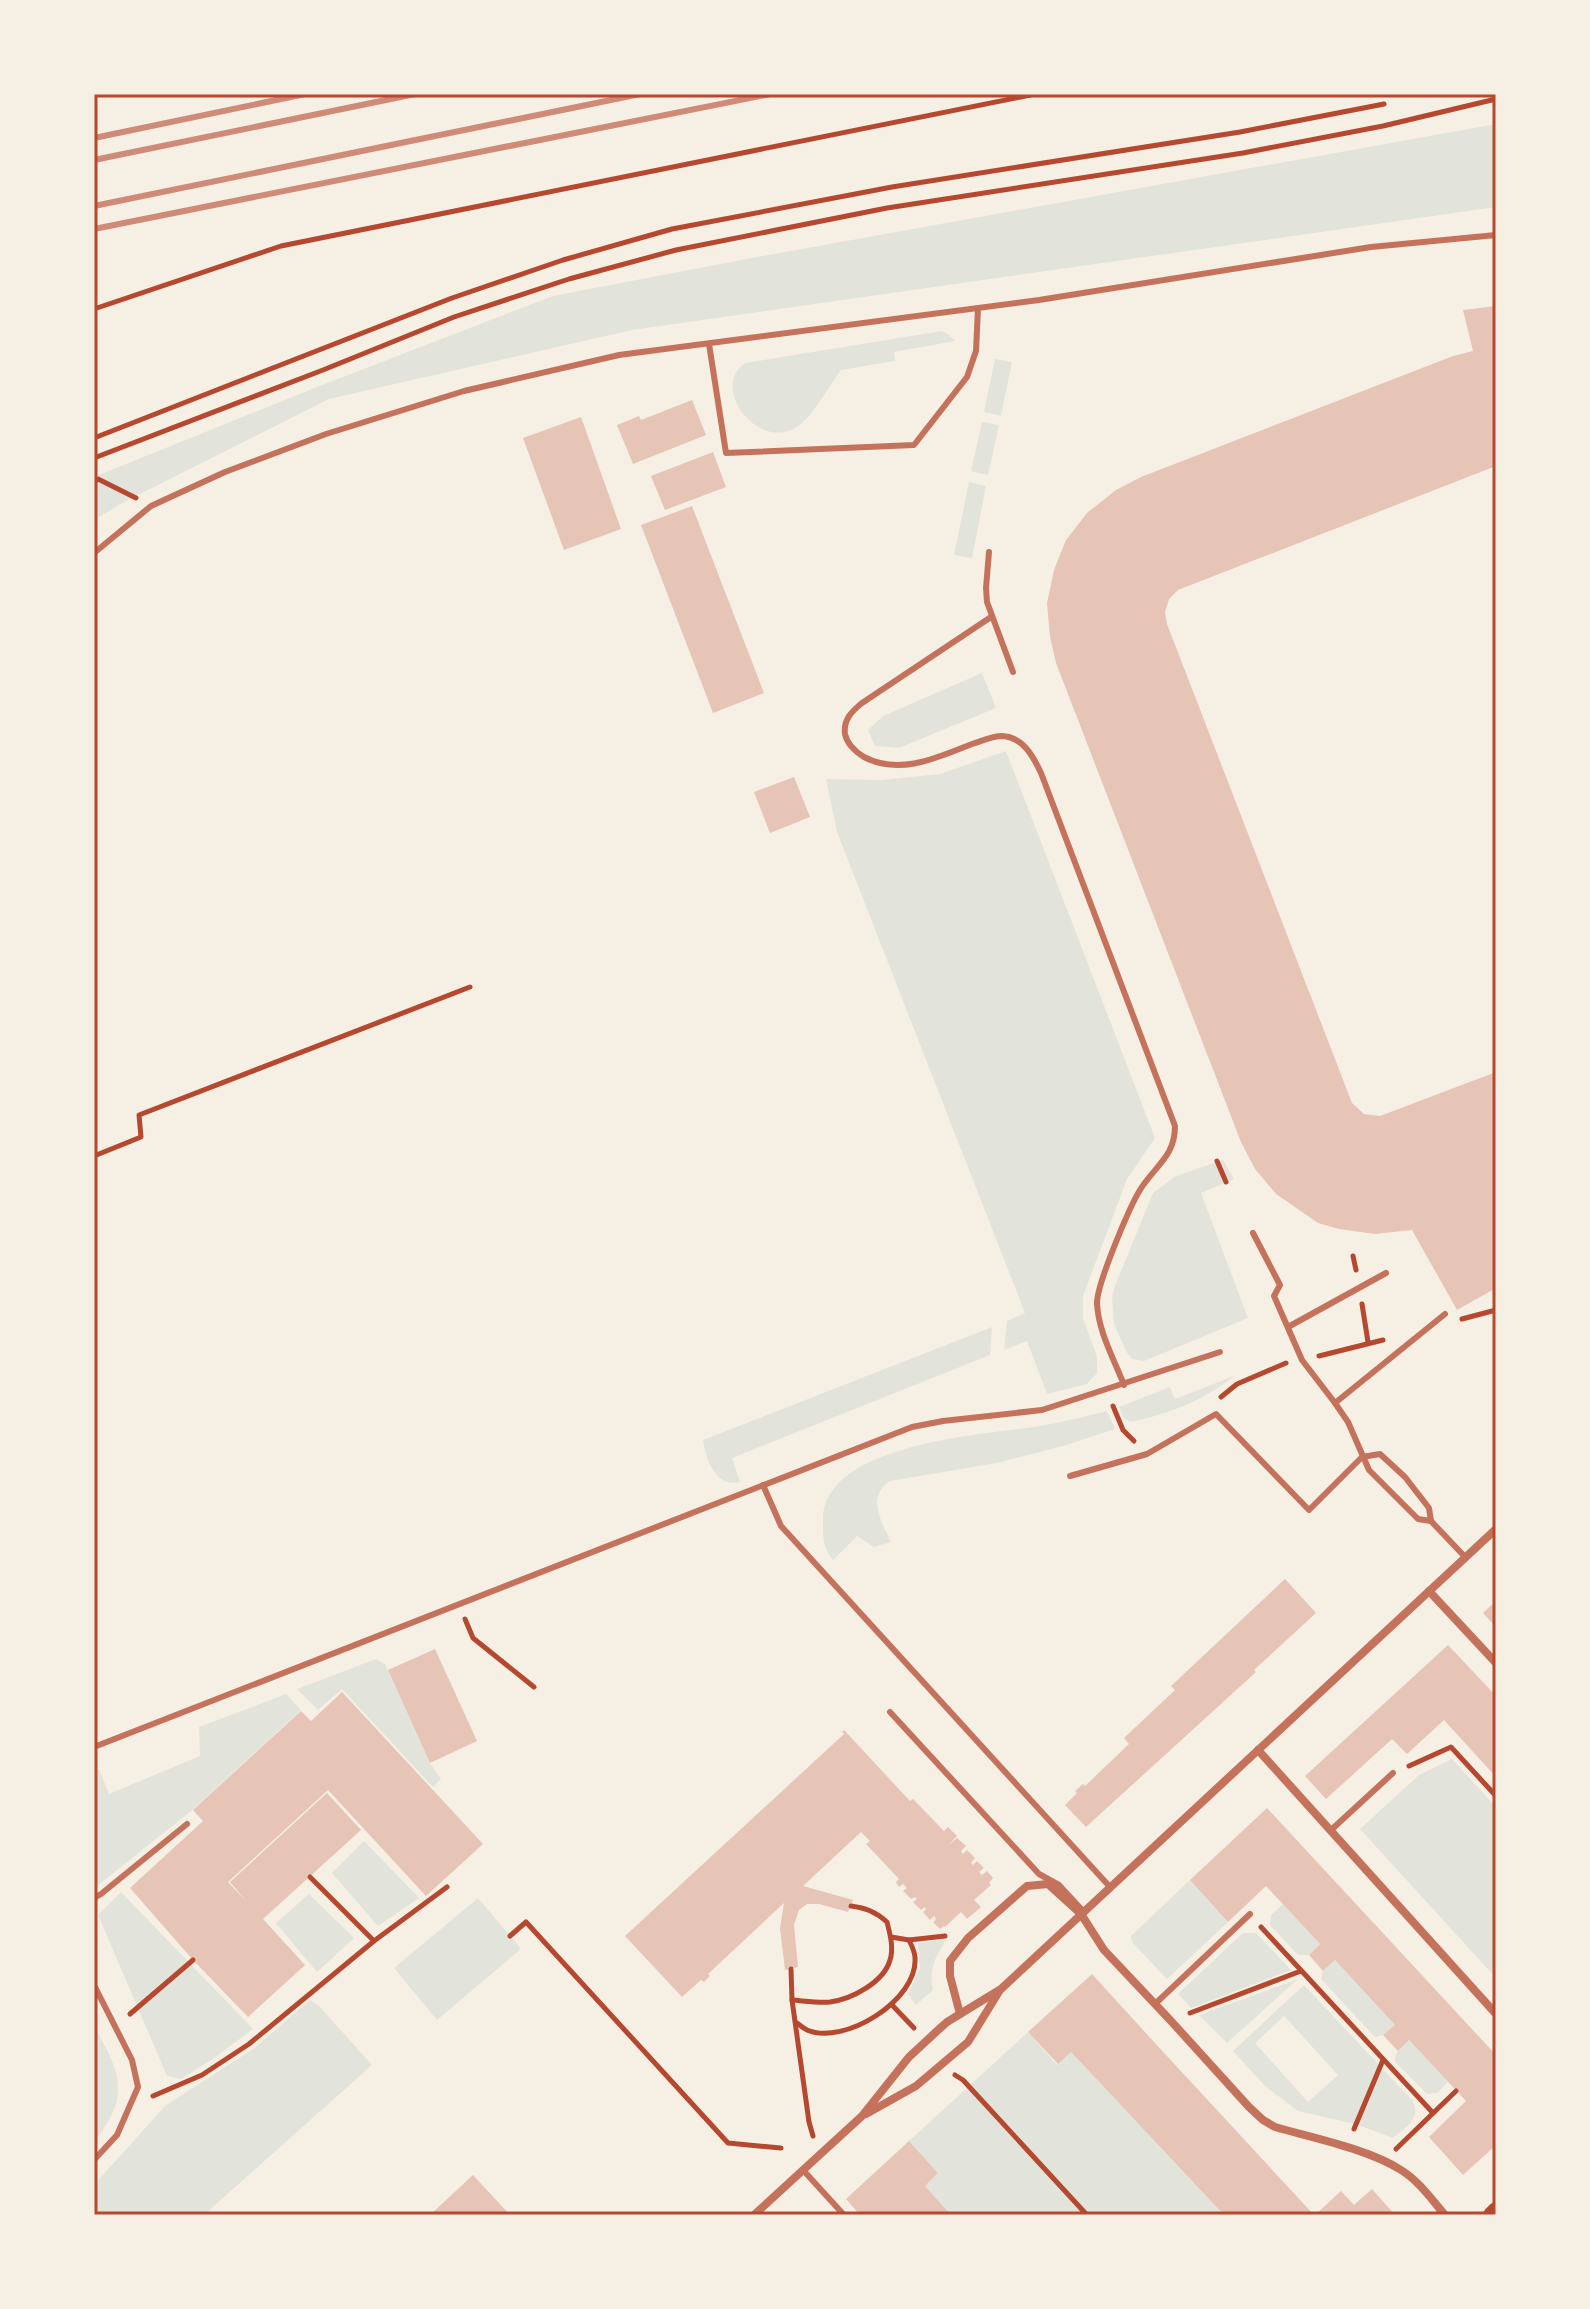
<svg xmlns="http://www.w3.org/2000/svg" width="1590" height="2309" font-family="Merriweather,serif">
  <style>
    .green { fill: #e2e4dc; fill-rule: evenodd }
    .building { fill: #e6c5b7 }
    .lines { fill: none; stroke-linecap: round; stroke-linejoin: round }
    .path { stroke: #b5482f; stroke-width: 5 }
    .service { stroke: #c5725c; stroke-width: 6 }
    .minor { stroke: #c5725c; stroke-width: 8 }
    .secondary { stroke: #b5482f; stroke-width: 16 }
    .rail { stroke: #cf8b77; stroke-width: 6 }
    .neatline { fill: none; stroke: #b5482f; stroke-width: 3 }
  </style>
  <rect width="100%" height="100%" fill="#f6efe4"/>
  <g class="green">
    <path d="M1496,124V207L632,330L329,399L124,502L94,520V477L317,387L553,296L741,260Z"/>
    <path d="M942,331L948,334L955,341L894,352L895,361L841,370C829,386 818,407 804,421C765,460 707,390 745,363Z"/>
    <path d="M995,359L1012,362L1001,416L984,412Z"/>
    <path d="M982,422L999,425L988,475L971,471Z"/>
    <path d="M969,482L986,486L972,558L954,555Z"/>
    <path d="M982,673L996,708L899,748L875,746L868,730L883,716Z"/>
    <path d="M1006,751L1155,1138L1127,1179L1083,1296V1318L1097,1357V1373L1087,1384L1047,1394L1027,1341L1004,1350L1007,1321L1025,1313L837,832L826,779L882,780L940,774Z"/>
    <path d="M1223,1160L1234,1179L1201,1193L1248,1318L1144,1361L1132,1359L1127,1353L1114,1324L1112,1297L1115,1286L1153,1193L1176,1176Z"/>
    <path d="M992,1327L990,1355L732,1458L740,1482C716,1488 706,1460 703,1440Z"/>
    <path d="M1234,1376C1204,1401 1168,1414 1130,1422L1123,1417L1119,1407L1170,1387L1175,1399Z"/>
    <path d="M1107,1411L1115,1429L1063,1446L997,1463L890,1481C866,1497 881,1521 891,1542L874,1547L857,1536L833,1560C822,1546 823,1536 823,1519C824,1443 987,1434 1041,1426C1063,1422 1085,1416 1107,1411Z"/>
    <path d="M376,1659L385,1664L430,1763L441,1779L433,1787L342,1689L318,1710L297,1689Z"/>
    <path d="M286,1694L301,1710L191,1811L97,1886H94V1771L99,1769L109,1794L200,1756L199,1727Z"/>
    <path d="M1452,1759L1496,1807V1978L1360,1829L1419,1775Z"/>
    <path d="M364,1841L419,1898L378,1926L332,1873Z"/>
    <path d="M1190,1880L1228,1922L1167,1979L1132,1942L1131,1936Z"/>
    <path d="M121,1892L253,2029L214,2058L181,2079L167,2076L98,1915Z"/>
    <path d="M309,1894L354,1938L317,1972L276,1923Z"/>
    <path d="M478,1898L521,1949L437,2020L394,1968Z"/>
    <path d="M1283,1904L1320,1944L1309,1955H1298L1270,1925L1271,1915Z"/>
    <path d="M1243,1933H1256L1291,1970L1191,2008L1178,1994Z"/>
    <path d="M947,1939C935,1957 929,1968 933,1990L916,2005L908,1994L920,1969L918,1943Z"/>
    <path d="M1335,1960L1395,2025L1383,2035L1375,2037L1321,1979L1323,1971Z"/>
    <path d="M1298,1979L1227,2043L1199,2015Z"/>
    <path d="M1304,1985L1412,2100C1423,2118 1406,2127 1393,2138L1355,2124L1298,2111L1265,2086L1233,2051ZM1284,2016L1338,2075L1308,2102L1255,2043Z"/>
    <path d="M310,2000L320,2007L372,2065L204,2215H94V2185L165,2106L253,2049Z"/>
    <path d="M94,2026C121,2074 131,2095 94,2142Z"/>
    <path d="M1028,2032L1057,2065L1071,2052L1224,2215H951L925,2186L938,2173L909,2141Z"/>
    <path d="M1409,2040L1448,2082L1437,2093L1427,2094L1395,2062C1394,2052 1402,2047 1409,2040Z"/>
  </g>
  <g class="building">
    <path d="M1496,306V466L1178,590L1169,599L1165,612L1167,624L1352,1103L1364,1114L1380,1116L1496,1072V1288L1457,1310L1412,1230L1375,1234L1339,1229L1318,1223L1276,1194L1255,1169L1241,1142L1056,663L1050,637L1047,603L1054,570L1066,540L1087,513L1116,490L1141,477L1453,356L1473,351L1463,310Z"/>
    <path d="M692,400L706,435L633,464L617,425L639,416L641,420Z"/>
    <path d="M581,417L621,529L564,550L523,438Z"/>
    <path d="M713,452L726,487L665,510L651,476Z"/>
    <path d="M692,506L764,693L713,713L641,525Z"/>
    <path d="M794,777L810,817L770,833L754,792Z"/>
    <path d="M1285,1579L1316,1613L1254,1670L1256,1672L1086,1827L1065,1805L1077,1793L1075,1791L1083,1784L1085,1786L1129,1744L1124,1738L1175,1690L1171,1686Z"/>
    <path d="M1496,1601V1627L1483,1613Z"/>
    <path d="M1448,1645L1496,1696V1777L1444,1720L1407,1754L1392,1739L1326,1799L1305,1776Z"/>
    <path d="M435,1649L477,1741L430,1763L388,1670Z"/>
    <path d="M342,1692L483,1844L426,1896L328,1790L228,1882L247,1902L230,1882L327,1793L361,1830L263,1919L305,1965L248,2017L193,1960L130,1888L203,1821L193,1810L301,1711L311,1721Z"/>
    <path d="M844,1730L910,1801L913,1799L944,1831L948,1827L957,1836L948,1846L957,1838L966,1846L961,1851L963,1854L967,1850L975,1858L971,1863L973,1865L977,1861L984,1868L979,1872L982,1875L987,1871L993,1878L989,1883L991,1885L974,1900L981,1907L967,1919L961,1912L945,1927L944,1926L940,1929L933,1922L936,1919L934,1916L930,1920L923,1912L926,1909L925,1907L921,1910L913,1902L917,1899L915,1897L911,1899L903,1891L907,1888L903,1884L899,1887L896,1882L899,1879L866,1844L870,1841L861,1832L803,1886L853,1900L848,1912L819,1904H807L799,1910L794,1925L798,1967L785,1970L780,1928L784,1903L708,1974L710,1976L704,1982L701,1980L682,1997L625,1936L844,1734L842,1732Z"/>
    <path d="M1267,1808L1496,2055V2145L1463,2175L1429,2137L1466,2101L1409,2040L1398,2051L1383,2035L1395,2025L1335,1960L1323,1971L1309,1955L1320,1944L1266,1886L1228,1922L1190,1880Z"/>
    <path d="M1092,1974L1154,2042L1314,2215H1224L1071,2052L1058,2064L1028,2032Z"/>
    <path d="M909,2141L938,2173L925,2186L951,2215H860L846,2199Z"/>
    <path d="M473,2175L510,2215H430Z"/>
    <path d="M1372,2189L1395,2215H1315L1341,2191L1354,2205Z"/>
  </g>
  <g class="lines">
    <g class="path">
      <path d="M94,309L281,246L1035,94"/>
      <path d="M94,438L452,298L563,260L672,229L892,187L1240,132L1384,104"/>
      <path d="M94,458L323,370L454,317L569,279L676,250L887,208L1243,153L1383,126L1496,99"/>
      <path d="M94,482L98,479L136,498"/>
      <path d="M94,1156L141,1137L139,1115L470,987"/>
      <path d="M1217,1161L1226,1182"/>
      <path d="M1353,1256L1356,1270"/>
      <path d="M1362,1304L1368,1342"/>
      <path d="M1462,1319L1496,1310"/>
      <path d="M1319,1356L1383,1340"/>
      <path d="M1221,1397L1237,1384L1286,1363"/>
      <path d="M1113,1406L1123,1430L1134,1441"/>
      <path d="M465,1619L473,1638L534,1687"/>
      <path d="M1409,1766L1451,1747L1496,1796"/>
      <path d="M310,1877L374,1941"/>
      <path d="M1261,1927L1433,2113"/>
      <path d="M510,1936L526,1922L728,2143L781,2148"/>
      <path d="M891,1937L909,1940L945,1936"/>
      <path d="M791,1969L792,2000L809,2122L813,2136"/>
      <path d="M792,2000C805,2001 818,2003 830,2002C852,1999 884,1982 890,1960C894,1948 890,1934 887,1922C876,1912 866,1908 851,1906"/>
      <path d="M892,2005L914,2028"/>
      <path d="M1190,2013L1301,1971"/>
      <path d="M130,2014L193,1960"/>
      <path d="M797,2023C800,2025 803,2028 807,2030C844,2046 918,2000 915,1958C915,1952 912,1946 909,1940"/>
      <path d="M955,2075L963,2080L1087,2215"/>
      <path d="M153,2096L202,2075L249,2044L374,1941L447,1887"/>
      <path d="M1354,2129L1383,2060"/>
      <path d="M1396,2149L1456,2091"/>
    </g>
    <g class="service">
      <path d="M709,344L726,453L914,445L967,377L976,351L978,308"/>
      <path d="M989,552L986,588L987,602L1013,672"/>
      <path d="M94,553L151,506L225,472L326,434L464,391L619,355L1039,300L1371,247L1496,235"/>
      <path d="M991,617L862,703C852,711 843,720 845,734C847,744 856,752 864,757C900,776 939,757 972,744C982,741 992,736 1002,736C1023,737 1033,756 1041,773L1175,1126C1175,1154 1159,1163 1144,1184C1132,1199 1097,1284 1097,1303C1098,1331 1114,1359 1124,1385"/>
      <path d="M1253,1233L1280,1285L1274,1296L1302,1360L1335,1403"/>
      <path d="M1288,1327L1386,1273"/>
      <path d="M1070,1476L1147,1454L1216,1414L1309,1510L1362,1457L1380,1454L1405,1477L1429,1508L1431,1521L1466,1558"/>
      <path d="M763,1485L781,1526L1110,1887"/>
      <path d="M1431,1521L1418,1519L1369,1470L1348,1422L1335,1403L1445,1314"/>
      <path d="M890,1712L1039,1874L1059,1885L1084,1912"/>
      <path d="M94,1747L912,1427L943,1421L1042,1410L1220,1352"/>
      <path d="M1331,1830L1393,1773"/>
      <path d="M94,1898L101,1894L187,1824"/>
      <path d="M94,1985L132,2060L138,2087L117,2135L94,2160"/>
      <path d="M1155,2004L1250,1914"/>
      <path d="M803,2170L844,2215"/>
    </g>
    <g class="minor">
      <path d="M1429,1591L1496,1663"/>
      <path d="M1258,1750L1496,2014"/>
      <path d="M960,2014L950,1976V1961L968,1938L1027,1886L1048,1884L1081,1914L1104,1950L1171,2021L1249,2107L1263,2120L1275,2127C1313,2138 1368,2149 1401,2170C1419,2181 1432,2200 1445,2215"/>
      <path d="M866,2114L916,2086L968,2042L1000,1990"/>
      <path d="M754,2215L862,2116L909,2057L937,2031L947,2022L1001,1989L1496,1529"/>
    </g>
    <path class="secondary" d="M1491,2215L1496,2210"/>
    <g class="rail">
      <path d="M94,138L305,94"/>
      <path d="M94,160L415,94"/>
      <path d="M94,206L640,94"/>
      <path d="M94,229L770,94"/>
    </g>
  </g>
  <rect width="1590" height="2309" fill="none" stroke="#f6efe4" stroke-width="192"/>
  <rect x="96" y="96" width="1398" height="2117" class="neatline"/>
</svg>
